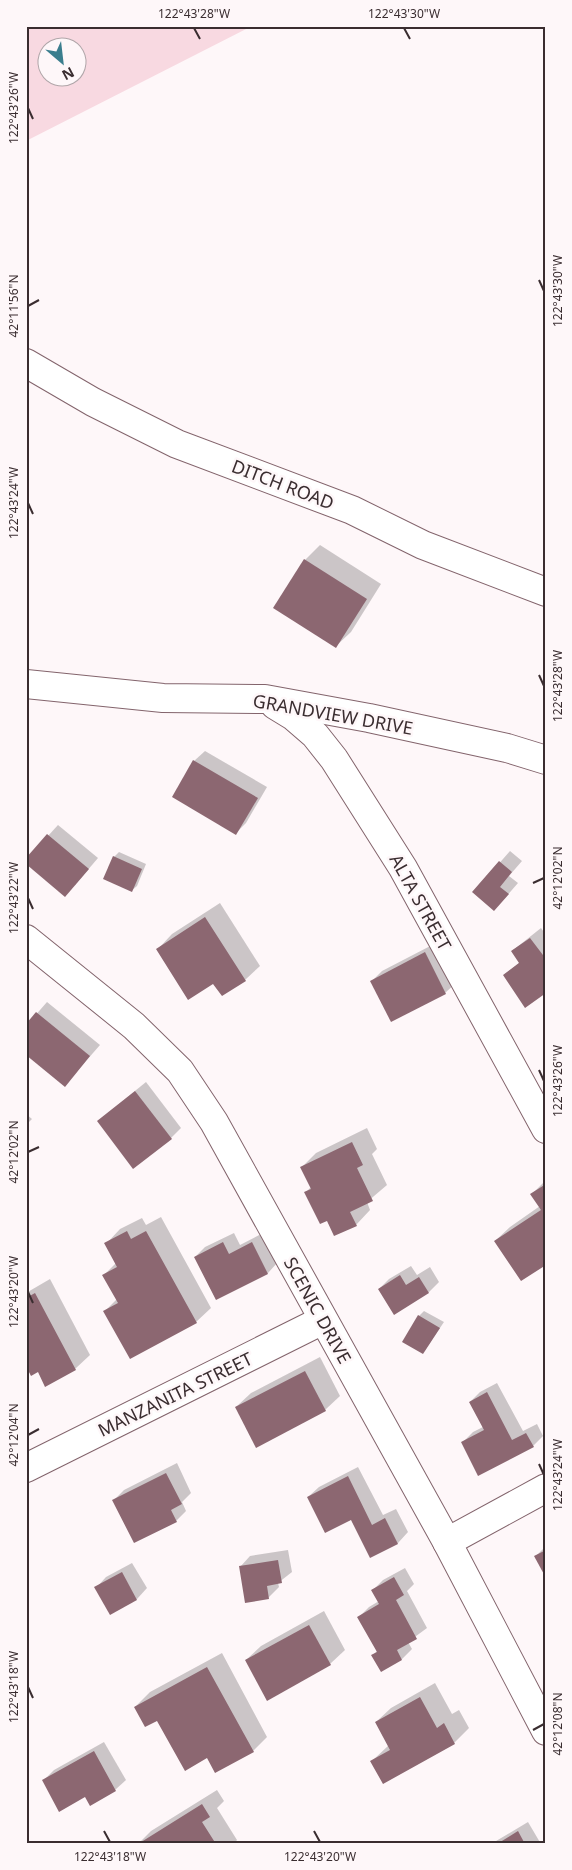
<svg xmlns="http://www.w3.org/2000/svg" width="572" height="1870" font-family="'Noto Sans',sans-serif">
  <style>
    .green { fill: #f8d9e1; fill-rule: evenodd }
    .shadow { fill: #0003 }
    .building { fill: #8c6771 }
    .lines { fill: none; stroke-linecap: round; stroke-linejoin: round }
    .minor-casing { stroke: #83646c; stroke-width: 30 }
    .minor { stroke: #fff; stroke-width: 28 }
    .ticks { fill: none; stroke: #3a2d30; stroke-width: 2 }
    .labels { text-anchor: middle; dominant-baseline: central; stroke-width: 5; stroke-linejoin: round; paint-order: stroke }
    .street-label { font-size: 18px; fill: #3a2d30; stroke: #fef7f9 }
    .neatline { fill: none; stroke: #3a2d30; stroke-width: 2 }
    .ticks-label { font-size: 12px; text-anchor: middle; fill: #3a2d30 }
  </style>
  <rect width="100%" height="100%" fill="#fef7f9"/>
  <path class="green" d="M26,26H252L26,141ZM48,48H78V78H48Z"/>
  <g class="shadow">
    <path d="M320,545L381,584L351,632L336,646L305,560Z"/>
    <path d="M205,751L267,787L246,823L236,833L194,761Z"/>
    <path d="M58,825L98,858L75,885L26,860Z"/>
    <path d="M510,851L522,861L509,876L518,883L504,899L474,892Z"/>
    <path d="M119,852L146,864L137,886L131,891L114,857Z"/>
    <path d="M220,903L260,966L245,980L158,949L172,934Z"/>
    <path d="M541,928L546,935V992L504,975L520,962L512,951Z"/>
    <path d="M436,943L456,983L445,993L372,981L382,971Z"/>
    <path d="M47,1002L100,1045L65,1085L26,1026Z"/>
    <path d="M146,1082L181,1128L171,1138L98,1121Z"/>
    <path d="M26,1114L32,1119L26,1125Z"/>
    <path d="M367,1128L377,1149L372,1154L387,1185L367,1202L370,1210L356,1225L327,1219L306,1192L311,1187L302,1167L316,1153Z"/>
    <path d="M546,1180V1263L495,1241L510,1227L540,1206L532,1194Z"/>
    <path d="M161,1217L211,1308L196,1322L105,1311L117,1299L104,1275L116,1263L106,1244L120,1229L142,1218L146,1225Z"/>
    <path d="M234,1233L240,1245L263,1233L278,1262L268,1273L216,1299L195,1257L205,1247Z"/>
    <path d="M411,1266L417,1275L430,1267L439,1282L429,1292L394,1313L379,1289L389,1279Z"/>
    <path d="M50,1279L90,1355L75,1369L26,1348V1293Z"/>
    <path d="M424,1311L444,1322L423,1353L419,1316Z"/>
    <path d="M320,1357L340,1396L325,1410L236,1407L251,1393Z"/>
    <path d="M497,1383L523,1431L537,1424L543,1436L533,1446L462,1443L473,1432L483,1427L470,1402L480,1392Z"/>
    <path d="M177,1463L191,1493L182,1502L186,1511L176,1521L114,1500L124,1490Z"/>
    <path d="M358,1467L383,1515L396,1509L408,1532L398,1543L371,1556L352,1518L308,1497L319,1487Z"/>
    <path d="M546,1546V1575L536,1556Z"/>
    <path d="M288,1550L292,1572L278,1583L279,1587L268,1598L240,1567L250,1556Z"/>
    <path d="M132,1563L147,1588L137,1599L110,1613L96,1588L106,1577Z"/>
    <path d="M405,1568L414,1584L407,1591L427,1628L408,1642L412,1649L402,1659L381,1670L373,1655L377,1651L359,1617L369,1607L379,1601L373,1590L383,1580Z"/>
    <path d="M324,1611L345,1650L330,1664L246,1660L261,1646Z"/>
    <path d="M222,1653L267,1737L253,1751L208,1756L158,1719L135,1707L150,1692Z"/>
    <path d="M435,1683L452,1714L459,1710L469,1728L454,1743L372,1761L389,1745L376,1722L391,1708Z"/>
    <path d="M104,1742L126,1780L115,1790L86,1795L44,1780L54,1770Z"/>
    <path d="M217,1790L224,1801L217,1808L237,1840L234,1844H138L151,1831Z"/>
    <path d="M528,1822L541,1844H491Z"/>
  </g>
  <g class="building">
    <path d="M304,559L367,599L336,648L273,608Z"/>
    <path d="M193,760L258,798L236,835L172,797Z"/>
    <path d="M47,834L89,869L65,897L26,864V858Z"/>
    <path d="M113,856L142,869L132,892L103,879Z"/>
    <path d="M499,861L512,872L500,887L509,894L494,911L472,892Z"/>
    <path d="M205,917L246,981L222,996L213,984L188,1000L156,949Z"/>
    <path d="M530,938L546,959V993L525,1008L503,975L519,963L511,951Z"/>
    <path d="M425,952L446,994L391,1022L370,981Z"/>
    <path d="M36,1012L90,1056L65,1087L26,1055V1024Z"/>
    <path d="M135,1091L172,1139L133,1169L97,1121Z"/>
    <path d="M352,1142L363,1165L357,1168L373,1201L350,1212L357,1226L334,1236L327,1221L320,1224L304,1192L311,1189L300,1167Z"/>
    <path d="M546,1184V1265L521,1281L494,1241L541,1210L530,1194Z"/>
    <path d="M127,1231L131,1239L146,1231L197,1323L130,1359L103,1311L118,1303L102,1275L117,1267L104,1243Z"/>
    <path d="M223,1242L229,1254L252,1242L268,1274L216,1300L194,1257Z"/>
    <path d="M400,1275L406,1285L419,1277L429,1293L394,1315L378,1289Z"/>
    <path d="M35,1293L76,1370L45,1387L38,1372L31,1376L26,1366V1298Z"/>
    <path d="M418,1315L440,1328L423,1354L402,1342Z"/>
    <path d="M305,1371L326,1411L256,1448L235,1407Z"/>
    <path d="M487,1392L512,1440L526,1433L534,1447L478,1476L461,1442L484,1430L469,1402Z"/>
    <path d="M166,1473L182,1504L171,1510L177,1522L134,1543L112,1500Z"/>
    <path d="M348,1476L372,1525L385,1518L398,1544L370,1558L351,1520L325,1533L307,1497Z"/>
    <path d="M546,1550V1578L534,1556Z"/>
    <path d="M278,1560L282,1583L267,1586L269,1599L245,1603L239,1566Z"/>
    <path d="M122,1572L137,1600L110,1615L94,1587Z"/>
    <path d="M394,1577L404,1595L396,1600L417,1639L397,1650L402,1660L381,1672L371,1655L377,1652L357,1617L379,1604L371,1590Z"/>
    <path d="M309,1625L331,1665L267,1701L245,1660Z"/>
    <path d="M207,1667L254,1752L215,1773L207,1758L185,1771L157,1721L145,1727L134,1707Z"/>
    <path d="M420,1697L437,1728L444,1723L455,1744L383,1784L370,1761L390,1750L375,1722Z"/>
    <path d="M94,1751L116,1791L90,1806L85,1797L59,1812L42,1780Z"/>
    <path d="M202,1804L210,1817L202,1822L216,1844H138Z"/>
    <path d="M518,1831L525,1844H497Z"/>
  </g>
  <g class="lines">
    <defs>
      <g id="minor">
        <path d="M26,363L93,402L177,444L352,510L423,545L546,592"/>
        <path d="M26,684L163,698L265,699L369,718L507,748L546,760"/>
        <path d="M275,705L293,716L315,735L334,759L403,868L546,1129"/>
        <path d="M26,939L134,1026L180,1071L214,1122L447,1542L546,1731"/>
        <path d="M26,1468L323,1320"/>
        <path d="M447,1542L546,1488"/>
      </g>
    </defs>
    <use href="#minor" class="minor-casing"/>
    <use href="#minor" class="minor"/>
  </g>
  <path class="ticks" d="M194,28L200,39M404,28L410,39M28,108L33,119M539,280L544,291M28,306L39,300M28,503L33,514M539,675L544,686M533,883L544,878M28,898L33,909M539,1070L544,1081M28,1152L39,1147M28,1292L33,1303M28,1435L39,1429M539,1464L544,1475M28,1687L33,1698M533,1730L544,1724M104,1831L110,1842M314,1831L320,1842"/>
  <g class="labels">
    <g class="street-label">
      <text transform="translate(283 484) rotate(21)">DITCH ROAD</text>
      <text transform="translate(333 714) rotate(10)">GRANDVIEW DRIVE</text>
      <text transform="translate(421 902) rotate(61)">ALTA STREET</text>
      <text transform="translate(318 1310) rotate(61)">SCENIC DRIVE</text>
      <text transform="translate(175 1394) rotate(-26)">MANZANITA STREET</text>
    </g>
  </g>
  <rect width="572" height="1870" fill="none" stroke="#fef7f9" stroke-width="55"/>
  <g transform="translate(62 62) rotate(152)"><circle r="24" fill="#fef7f9" stroke="#b0a6a9"/>
  <path d="M0-4L9 19L0 12L-9 19Z" fill="#3b7e8e"/>
  <text y="-8" font-size="14" font-weight="bold" text-anchor="middle" fill="#3a2d30">N</text>
  </g>
  <rect x="28" y="28" width="516" height="1814" class="neatline"/>
  <g class="ticks-label">
    <text x="194" y="18">122°43'28"W</text>
    <text x="404" y="18">122°43'30"W</text>
    <text transform="translate(14 108) rotate(-90)" y="4">122°43'26"W</text>
    <text transform="translate(558 291) rotate(-90)" y="4">122°43'30"W</text>
    <text transform="translate(14 306) rotate(-90)" y="4">42°11'56"N</text>
    <text transform="translate(14 503) rotate(-90)" y="4">122°43'24"W</text>
    <text transform="translate(558 686) rotate(-90)" y="4">122°43'28"W</text>
    <text transform="translate(558 878) rotate(-90)" y="4">42°12'02"N</text>
    <text transform="translate(14 898) rotate(-90)" y="4">122°43'22"W</text>
    <text transform="translate(558 1081) rotate(-90)" y="4">122°43'26"W</text>
    <text transform="translate(14 1152) rotate(-90)" y="4">42°12'02"N</text>
    <text transform="translate(14 1292) rotate(-90)" y="4">122°43'20"W</text>
    <text transform="translate(14 1435) rotate(-90)" y="4">42°12'04"N</text>
    <text transform="translate(558 1475) rotate(-90)" y="4">122°43'24"W</text>
    <text transform="translate(14 1687) rotate(-90)" y="4">122°43'18"W</text>
    <text transform="translate(558 1724) rotate(-90)" y="4">42°12'08"N</text>
    <text x="110" y="1861">122°43'18"W</text>
    <text x="320" y="1861">122°43'20"W</text>
  </g>
</svg>
